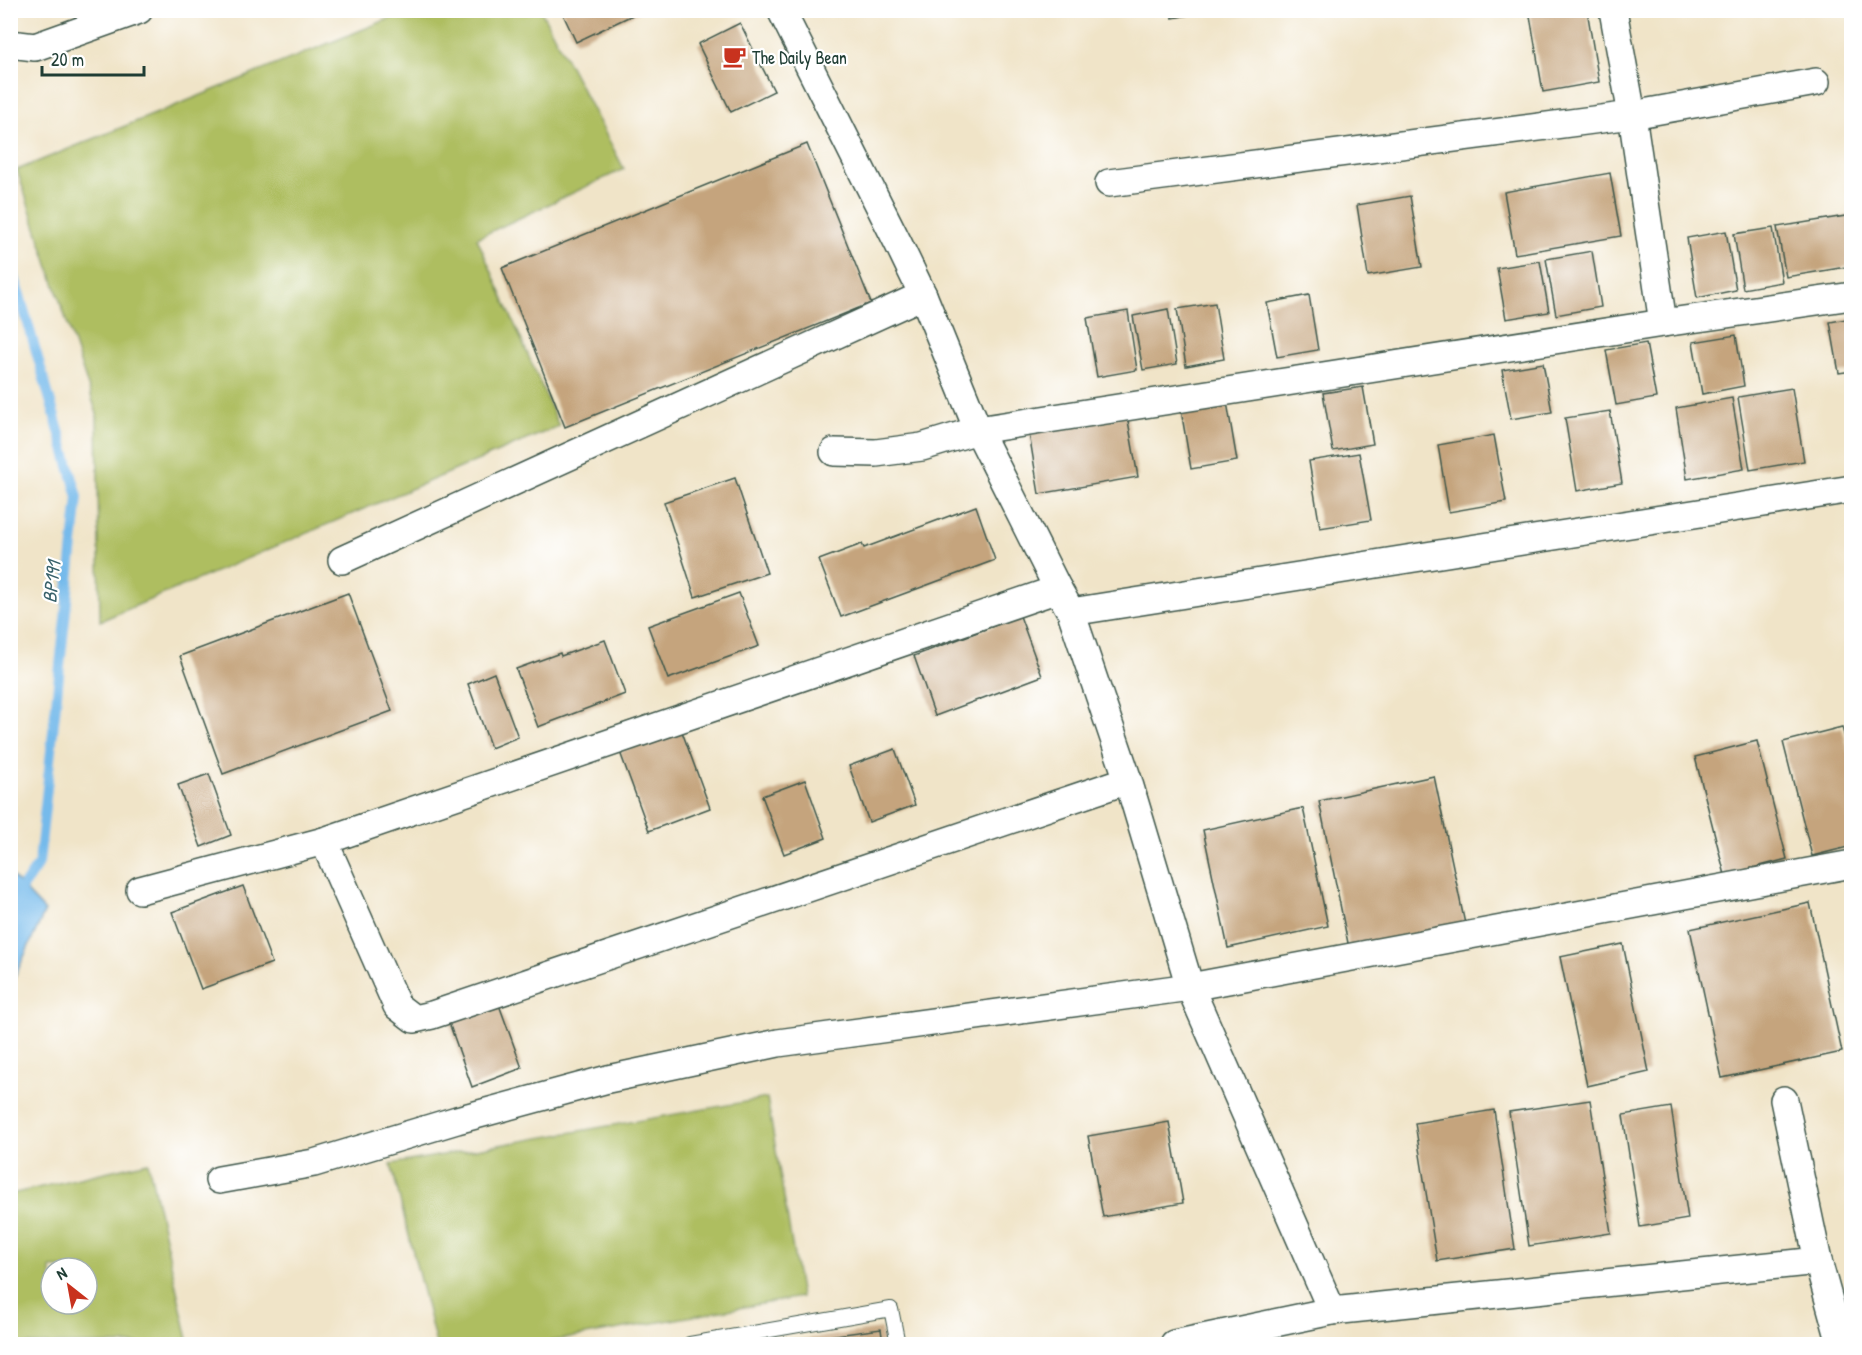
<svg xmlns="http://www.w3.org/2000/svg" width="1862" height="1355" font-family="'Patrick Hand',sans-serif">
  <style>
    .green { fill: #aebe60; stroke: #667e4a; stroke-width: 1.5; fill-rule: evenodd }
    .water { fill: #74baeb; stroke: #4a7c90; stroke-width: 1.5 }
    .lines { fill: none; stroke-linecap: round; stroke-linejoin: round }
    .stream { stroke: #74baeb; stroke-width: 10 }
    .building { fill: #c5a47d }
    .lane-casing { stroke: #3e564a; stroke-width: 16 }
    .street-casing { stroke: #3e564a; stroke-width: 30 }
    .lane { stroke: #fff; stroke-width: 14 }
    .street { stroke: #fff; stroke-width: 27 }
    .labels { text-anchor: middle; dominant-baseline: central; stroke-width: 4.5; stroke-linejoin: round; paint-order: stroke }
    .poi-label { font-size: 18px; fill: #1f3d34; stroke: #fff; text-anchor: start }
    .water-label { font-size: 20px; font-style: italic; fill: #39626b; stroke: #fff }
  </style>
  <rect width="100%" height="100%" fill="#fff"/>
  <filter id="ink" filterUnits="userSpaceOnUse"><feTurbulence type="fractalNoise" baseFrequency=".0167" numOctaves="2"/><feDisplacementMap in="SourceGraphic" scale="12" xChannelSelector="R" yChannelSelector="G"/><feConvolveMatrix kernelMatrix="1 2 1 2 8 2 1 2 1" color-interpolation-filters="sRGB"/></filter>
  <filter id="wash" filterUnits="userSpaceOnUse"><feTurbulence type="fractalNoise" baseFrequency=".008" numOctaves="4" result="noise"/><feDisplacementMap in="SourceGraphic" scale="24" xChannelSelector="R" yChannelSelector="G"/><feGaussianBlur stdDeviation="1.35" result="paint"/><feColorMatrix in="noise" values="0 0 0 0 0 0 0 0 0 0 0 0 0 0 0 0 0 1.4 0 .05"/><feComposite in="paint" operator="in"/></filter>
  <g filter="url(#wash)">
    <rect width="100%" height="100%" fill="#f0e4c8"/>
    <g class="green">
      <path d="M408,11H541L624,169L477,238L559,426L100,621L97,414L17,170Z"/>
      <path d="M767,1098L801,1297L535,1344H436L391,1164Z"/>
      <path d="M148,1162L189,1344H11V1194ZM51,1268H87V1304H51Z"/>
    </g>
    <path class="water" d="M11,875L45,911L11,985L10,875Z"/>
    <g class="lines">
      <path class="stream" d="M10,261L78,497L39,863L10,906"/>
    </g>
    <g id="blocks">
      <g class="building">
        <path d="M561,10H643L576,42Z"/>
        <path d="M1171,10H1205V12L1172,18Z"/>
        <path d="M1529,10H1587L1599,82L1543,92Z"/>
        <path d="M740,23L774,91L731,112L698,44Z"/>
        <path d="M807,144L871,303L565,427L502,268Z"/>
        <path d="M1610,173L1621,236L1515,254L1504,192Z"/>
        <path d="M1410,196L1422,267L1368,276L1357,205Z"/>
        <path d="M1852,215V266L1786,277L1777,227Z"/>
        <path d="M1773,228L1782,282L1743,289L1734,234Z"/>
        <path d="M1726,231L1736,290L1697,298L1687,238Z"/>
        <path d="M1592,251L1601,307L1556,315L1546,259Z"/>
        <path d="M1540,261L1549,312L1506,319L1497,268Z"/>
        <path d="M1309,295L1318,350L1277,357L1267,303Z"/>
        <path d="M1215,303L1224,359L1186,366L1177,309Z"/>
        <path d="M1168,309L1177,364L1143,370L1133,316Z"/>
        <path d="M1128,311L1137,370L1097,377L1087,318Z"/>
        <path d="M1852,318V371L1839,373L1830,322Z"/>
        <path d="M1736,335L1744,386L1702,394L1693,342Z"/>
        <path d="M1646,343L1656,398L1616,405L1606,350Z"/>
        <path d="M1543,363L1552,412L1511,419L1502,370Z"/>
        <path d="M1363,387L1373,444L1333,451L1323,393Z"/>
        <path d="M1792,388L1804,461L1750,470L1738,397Z"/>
        <path d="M1732,398L1744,469L1687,479L1676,408Z"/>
        <path d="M1227,402L1237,461L1191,469L1181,410Z"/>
        <path d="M1610,411L1622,483L1577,491L1565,418Z"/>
        <path d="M1127,415L1138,477L1039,494L1029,433Z"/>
        <path d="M1494,435L1506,502L1449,512L1438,445Z"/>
        <path d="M1359,453L1371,520L1320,528L1309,461Z"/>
        <path d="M735,478L767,573L695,597L664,502Z"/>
        <path d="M976,506L995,560L841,617L819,560L862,544L864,548Z"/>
        <path d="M348,593L392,711L223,774L180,656Z"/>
        <path d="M739,593L759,646L668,679L648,626Z"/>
        <path d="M1020,616L1042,676L935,716L914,656Z"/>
        <path d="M605,640L625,694L538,727L516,669L560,653L561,656Z"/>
        <path d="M494,673L518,737L491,748L468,684Z"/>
        <path d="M1842,727L1852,764V846L1812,856L1783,742Z"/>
        <path d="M681,729L710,808L649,831L620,752Z"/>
        <path d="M1757,741L1787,859L1725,875L1695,757Z"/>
        <path d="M895,749L915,805L869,822L849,766Z"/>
        <path d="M209,774L231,835L201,847L178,785Z"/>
        <path d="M1434,776L1465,924L1349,948L1319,801Z"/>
        <path d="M805,780L826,838L784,854L762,796Z"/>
        <path d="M1303,808L1328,926L1228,948L1203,830Z"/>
        <path d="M243,886L272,963L201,989L172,912Z"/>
        <path d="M1810,903L1842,1052L1722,1078L1690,929Z"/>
        <path d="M1623,944L1649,1072L1587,1086L1560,957Z"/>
        <path d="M498,1002L522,1068L472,1087L448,1020Z"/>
        <path d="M1590,1100L1611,1233L1529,1246L1509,1112Z"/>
        <path d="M1671,1107L1688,1219L1640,1227L1623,1115Z"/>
        <path d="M1494,1110L1515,1249L1437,1261L1415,1123Z"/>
        <path d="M1169,1122L1183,1203L1103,1217L1088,1136Z"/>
        <path d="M881,1329L883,1344H776V1343Z"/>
      </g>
    </g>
  </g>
  <g filter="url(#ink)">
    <use href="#blocks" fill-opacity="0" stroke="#3e564a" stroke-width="1.5"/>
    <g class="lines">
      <defs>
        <path id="lane" d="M690,1344L891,1309L898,1344"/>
        <g id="street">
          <path d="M1613,10L1632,115L1663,323"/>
          <path d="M10,44L35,47L139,10"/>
          <path d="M1109,183L1632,115L1816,82"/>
          <path d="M834,452L876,453L922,447L978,430L1663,323L1852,296"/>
          <path d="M342,560L923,295"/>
          <path d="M1071,612L1852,489"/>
          <path d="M324,841L397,1006L414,1019L432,1015L1128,780"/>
          <path d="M140,890L324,841L1058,589L978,430L923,295L898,243L781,10"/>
          <path d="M1784,1100L1818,1261"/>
          <path d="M219,1180L314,1163L457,1120L608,1079L778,1043L1190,987L1128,780L1071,612L1058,589"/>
          <path d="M1332,1311L1190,987L1852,864"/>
          <path d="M1174,1344L1332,1311L1818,1261L1841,1344"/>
        </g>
      </defs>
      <use href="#lane" class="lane-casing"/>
      <use href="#street" class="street-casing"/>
      <use href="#lane" class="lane"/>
      <use href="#street" class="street"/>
    </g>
  </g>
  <defs>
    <symbol id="cafe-bare" viewBox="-9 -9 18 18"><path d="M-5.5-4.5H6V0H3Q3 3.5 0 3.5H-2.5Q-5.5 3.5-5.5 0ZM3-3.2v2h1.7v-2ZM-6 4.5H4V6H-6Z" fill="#c8321e" stroke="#fff" stroke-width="2.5" paint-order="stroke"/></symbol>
  </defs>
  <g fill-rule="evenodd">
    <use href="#cafe-bare" x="718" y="40" width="33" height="33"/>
  </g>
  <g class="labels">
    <g class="poi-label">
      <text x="752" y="57">The Daily Bean</text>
    </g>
    <g class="water-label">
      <text transform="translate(51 582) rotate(-84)">BP191</text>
    </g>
  </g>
  <rect width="1862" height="1355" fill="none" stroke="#fff" stroke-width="36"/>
  <g transform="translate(69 1286) rotate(329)"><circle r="28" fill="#ffffff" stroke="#a5b1ae" stroke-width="1.5"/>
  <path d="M0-4.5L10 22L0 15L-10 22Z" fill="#c8321e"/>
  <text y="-9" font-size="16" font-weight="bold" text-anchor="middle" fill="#1f3d34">N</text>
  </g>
  <path d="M42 66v9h102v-9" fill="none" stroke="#1f3d34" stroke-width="3"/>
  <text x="51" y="66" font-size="18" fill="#1f3d34" stroke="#ffffff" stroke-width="4.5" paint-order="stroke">20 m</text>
</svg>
